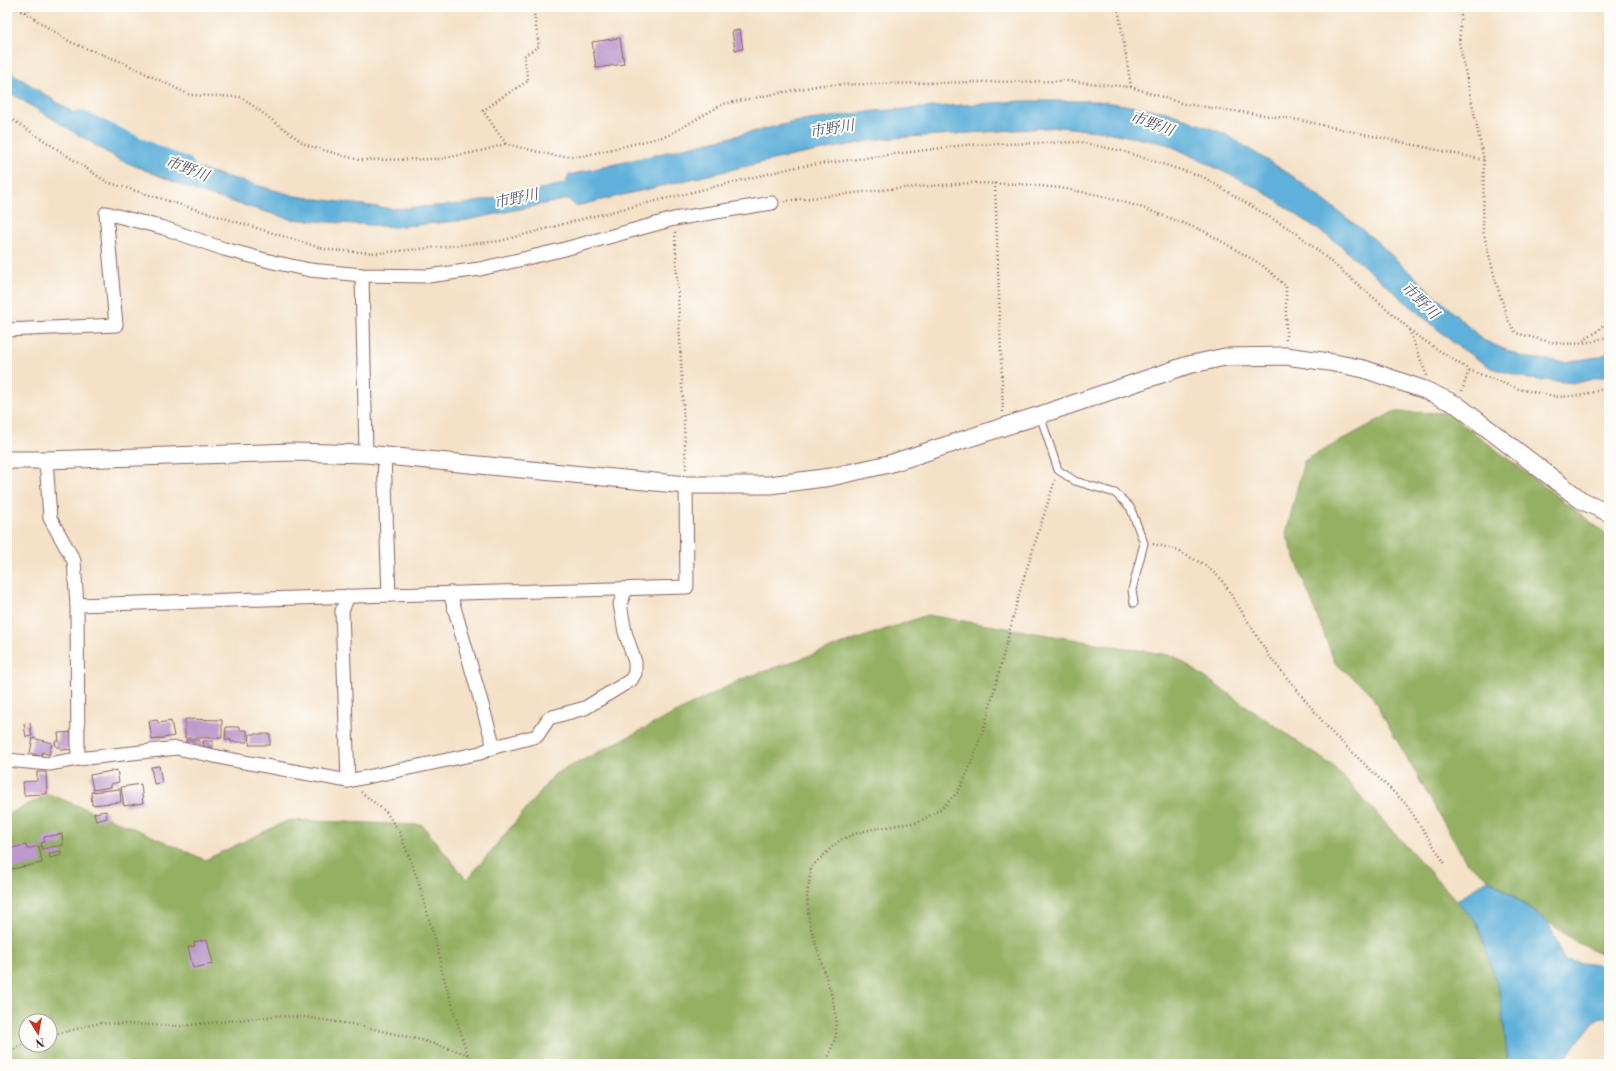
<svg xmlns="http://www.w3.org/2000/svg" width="1616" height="1071" font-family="'Libre Bodoni','Noto Serif JP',serif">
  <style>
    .forest { fill: #94b063; stroke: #6f6847; fill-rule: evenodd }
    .water { fill: #5fb0da; stroke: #546882 }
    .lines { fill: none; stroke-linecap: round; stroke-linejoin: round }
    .river { stroke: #5fb0da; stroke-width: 24 }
    .building { fill: #bd99cc }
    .service-casing { stroke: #866362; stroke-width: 9 }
    .minor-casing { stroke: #866362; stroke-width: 15 }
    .tertiary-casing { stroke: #866362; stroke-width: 19 }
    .path { stroke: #866362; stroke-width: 2.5; stroke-dasharray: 1 3; stroke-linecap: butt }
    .service { stroke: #fff; stroke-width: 7 }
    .minor { stroke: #fff; stroke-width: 13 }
    .tertiary { stroke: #fff; stroke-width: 17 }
    .labels { text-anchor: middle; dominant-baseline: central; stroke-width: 4; stroke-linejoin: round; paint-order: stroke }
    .water-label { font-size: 15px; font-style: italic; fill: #525971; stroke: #fdfcf7 }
  </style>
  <rect width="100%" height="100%" fill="#fdfcf7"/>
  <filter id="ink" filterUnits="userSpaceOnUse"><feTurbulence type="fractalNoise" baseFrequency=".025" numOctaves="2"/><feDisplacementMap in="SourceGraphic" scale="8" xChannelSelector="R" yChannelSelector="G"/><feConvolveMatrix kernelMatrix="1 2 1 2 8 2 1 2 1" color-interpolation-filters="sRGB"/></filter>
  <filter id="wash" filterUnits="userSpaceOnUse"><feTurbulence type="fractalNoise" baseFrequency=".012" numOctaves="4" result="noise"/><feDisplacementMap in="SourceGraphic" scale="16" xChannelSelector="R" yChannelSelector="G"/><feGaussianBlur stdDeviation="0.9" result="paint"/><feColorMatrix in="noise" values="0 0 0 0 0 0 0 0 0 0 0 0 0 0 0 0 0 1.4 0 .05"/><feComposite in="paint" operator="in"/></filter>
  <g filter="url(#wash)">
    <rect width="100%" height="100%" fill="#f4e1c7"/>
    <g class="forest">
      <path d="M1393,412L1448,413L1609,536V957L1576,942L1466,862L1369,691L1335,663L1286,534L1304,461Z"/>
      <path d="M927,615L1174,656L1333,766L1477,923L1501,993L1508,1064H7V815L49,794L138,830L205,860L289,820L422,825L467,880L555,774L742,679ZM26,1021H50V1045H26Z"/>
    </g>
    <g class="water">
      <path d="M7,70L129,149L295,196L393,209L464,204L565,184L569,175L795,122L876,111L1021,101H1099L1167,112L1225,134L1291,175L1374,239L1483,340L1522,357L1565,362L1598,357L1609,353V375L1577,383L1530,379L1491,368L1456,345L1336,242L1261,190L1167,144L1106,132L1060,127L879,139L777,159L576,206L568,199L467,220L394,227L290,219L199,192L118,159L7,91Z"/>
      <path d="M1489,879L1548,922L1564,960L1609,967V1017L1596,1019L1560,1064H1508L1500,993L1477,923L1456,901Z"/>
    </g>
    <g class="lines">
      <path class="river" d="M80,122L163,161L183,168"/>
    </g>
    <g id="blocks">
      <g class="building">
        <path d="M740,30L743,49L735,50L732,31Z"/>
        <path d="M620,38L624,64L596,68L592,42Z"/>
        <path d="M185,719L222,720V738H185Z"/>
        <path d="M157,720L158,723L171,721L174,736L152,740L149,721Z"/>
        <path d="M30,723L32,736L26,737L24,724Z"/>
        <path d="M226,727H240V730H247V742H231V740L225,739Z"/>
        <path d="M75,732L76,749L61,750V747H56L55,741H59L58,733Z"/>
        <path d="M250,734H270V745H249Z"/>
        <path d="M33,738L52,743L49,755L42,752L41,756L30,753Z"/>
        <rect x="186" y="740" width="13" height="6"/>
        <rect x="203" y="741" width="10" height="6"/>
        <path d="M159,766L162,783L154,784L151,767Z"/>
        <path d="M117,770L119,782L111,784V787L93,790L90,775Z"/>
        <path d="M37,772H46L47,794L24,795L23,782L37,781Z"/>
        <path d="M141,784L143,803L124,806L121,787Z"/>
        <path d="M120,789L121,802L92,805L91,792Z"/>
        <path d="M106,811L107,818L96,821L94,813Z"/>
        <path d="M62,834L63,845L42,849L41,843L44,842V837Z"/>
        <path d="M26,845L27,849L39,846L42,863L7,870V849Z"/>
        <path d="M61,851L62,855L50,858L49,853Z"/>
        <path d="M207,939L213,964L193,968L188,947L195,946L194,942Z"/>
      </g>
    </g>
  </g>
  <g filter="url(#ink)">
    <use href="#blocks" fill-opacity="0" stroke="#866362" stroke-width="1"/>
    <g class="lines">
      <defs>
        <path id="service" d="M1040,415L1058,470L1075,481L1115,493L1130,507L1144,543L1132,590L1134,603"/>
        <g id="minor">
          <path d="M362,275L366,454"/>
          <path d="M7,330L116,325L106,213L164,228L224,249L273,262L310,270L362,275L428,276L480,269L561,250L674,219L772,203"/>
          <path d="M384,455L389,595"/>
          <path d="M46,460L50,518L74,561L77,605L78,759"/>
          <path d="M77,605L389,595L687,587L686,485"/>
          <path d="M494,747L537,736L549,718L585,708L631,680L635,673V662L625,632L620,604L626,589"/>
          <path d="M7,760L49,764L78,759L177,748L228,759L348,781L480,753L494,747L450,593"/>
          <path d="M348,781L342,611L348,596"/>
        </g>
        <path id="tertiary" d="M7,460H46L293,452L366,454L686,485H770L831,477L889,464L1040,415L1188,365L1225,357L1286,356L1329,362L1364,369L1425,390L1457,405L1581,500L1609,513"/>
      </defs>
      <use href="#service" class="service-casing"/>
      <use href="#minor" class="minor-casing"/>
      <use href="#tertiary" class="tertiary-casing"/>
      <g class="path">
        <path d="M14,7L24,12L33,7"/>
        <path d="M533,7L539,46L524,56L528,81L502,97L483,111L506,144L556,156H583L667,136L723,104L821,85L981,82L1068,81L1131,87L1184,104L1299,120L1484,160"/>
        <path d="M1118,7L1131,87"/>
        <path d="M1460,7L1461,19L1459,42L1484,160L1483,230L1495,279L1508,320L1516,333C1553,343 1571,350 1609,336"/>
        <path d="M24,12L70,42L122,62L190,95L241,97L306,145L359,160L439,159L481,151L505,144"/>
        <path d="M7,116L107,182L328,250L379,253L500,241L590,217L796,167L964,145L1080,142L1122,151L1203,177L1298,234L1380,303L1416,335L1469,370L1519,389L1559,397L1584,395L1609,387"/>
        <path d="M995,183L1003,412"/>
        <path d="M784,201L890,189L970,183L1020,184L1060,188L1099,195L1140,207L1204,231L1262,265L1286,286V342"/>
        <path d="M675,232L686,470"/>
        <path d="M1409,330L1427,376"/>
        <path d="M1580,343L1598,331L1609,319"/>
        <path d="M1462,391L1469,370"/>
        <path d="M1153,544L1174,549L1205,565L1222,580L1270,657L1332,733L1406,804L1446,865"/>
        <path d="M361,792L386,812L399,831L418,880L441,962V968L467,1054"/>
        <path d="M50,1036L99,1023L181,1026L276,1016L304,1017L351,1024L421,1040L467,1054L477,1064"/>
        <path d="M7,1053L26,1043"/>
        <path d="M826,1064L836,1036V1017L832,996L809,922L807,897L811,867L840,840L857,833L873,829L919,822L942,808L958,792L967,774L985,725L1021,587L1055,480"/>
      </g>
      <use href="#service" class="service"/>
      <use href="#minor" class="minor"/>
      <use href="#tertiary" class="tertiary"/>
    </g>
  </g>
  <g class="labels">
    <g class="water-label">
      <text transform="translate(1152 124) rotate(20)">市野川</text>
      <text transform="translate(832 129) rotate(-9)">市野川</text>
      <text transform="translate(187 169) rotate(21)">市野川</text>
      <text transform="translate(516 199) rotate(-12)">市野川</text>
      <text transform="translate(1420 301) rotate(44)">市野川</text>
    </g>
  </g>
  <rect width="1616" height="1071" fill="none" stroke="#fdfcf7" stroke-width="24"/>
  <g transform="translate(38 1033) rotate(169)"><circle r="19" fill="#fdfcf7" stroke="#b5a4a5"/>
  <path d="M0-3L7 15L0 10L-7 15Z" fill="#c8321e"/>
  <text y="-6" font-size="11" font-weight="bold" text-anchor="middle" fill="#4a1f2b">N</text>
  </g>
</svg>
